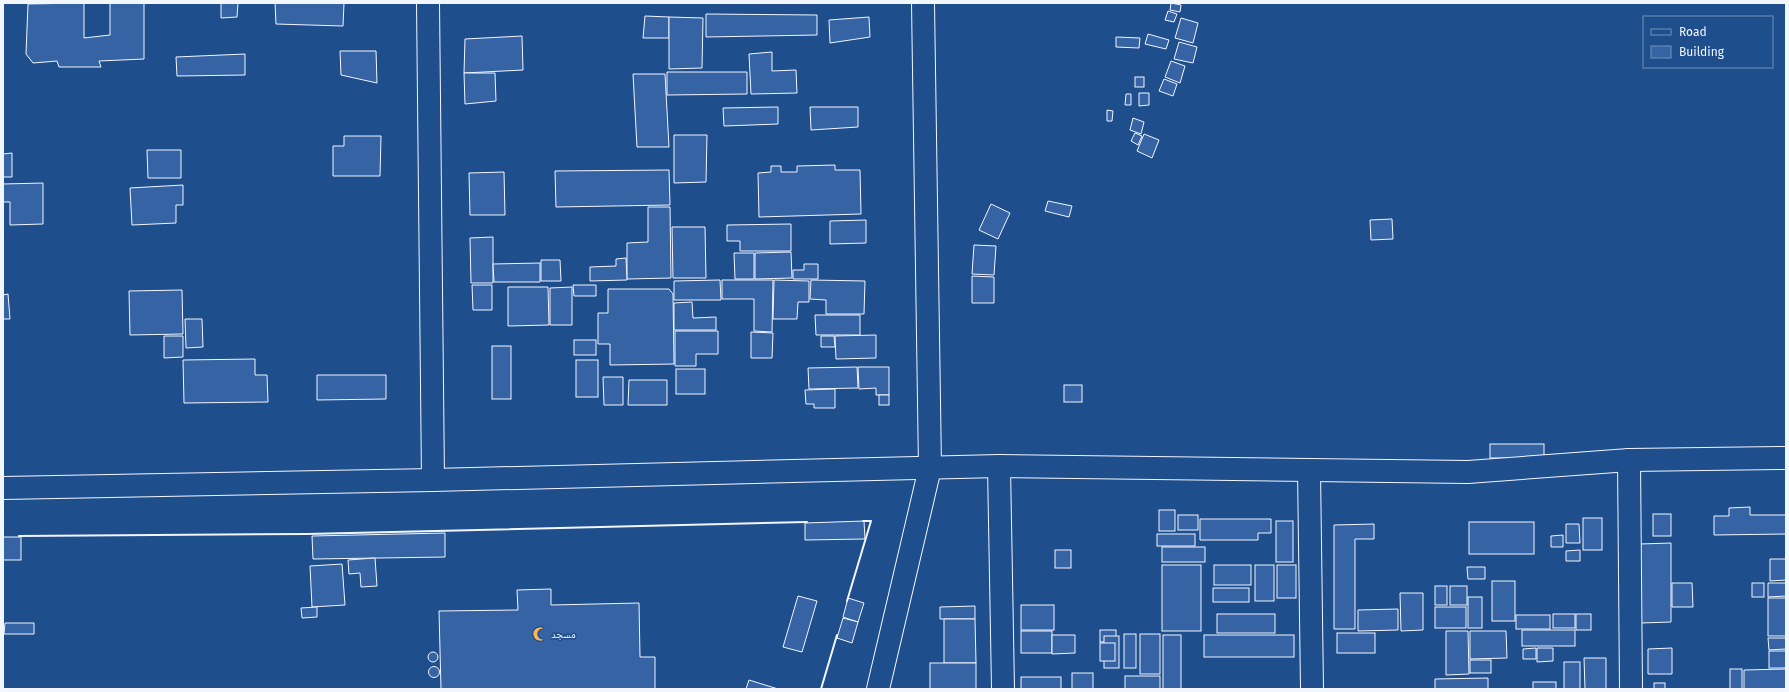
<svg xmlns="http://www.w3.org/2000/svg" width="1789" height="692" font-family="'Fira Sans','Noto Naskh Arabic',sans-serif">
  <style>
    .building { fill: #3563a3; stroke: #f2f6ff }
    .lines { fill: none; stroke-linecap: round; stroke-linejoin: round }
    .minor-casing { stroke: #f2f6ff; stroke-width: 24 }
    .minor { stroke: #1f4e8c; stroke-width: 22 }
    .wall { stroke: #f2f6ff; stroke-width: 2 }
    .labels { text-anchor: middle; dominant-baseline: central; stroke-width: 3; stroke-linejoin: round; paint-order: stroke }
    .poi-label { font-size: 11px; fill: #f2f6ff; stroke: #1f4e8c; text-anchor: start }
  </style>
  <rect width="100%" height="100%" fill="#1f4e8c"/>
  <g class="building">
    <path d="M84,3V38L110,35V3H144V59L99,61L101,67H59L57,61L33,63L26,54L28,4Z"/>
    <path d="M221,3H238L237,17L221,18Z"/>
    <path d="M275,3H344L343,26L276,24Z"/>
    <path d="M1171,3L1181,5L1180,12L1170,10Z"/>
    <path d="M1168,11L1177,14L1174,22L1165,20Z"/>
    <path d="M706,14L817,15V35L706,37Z"/>
    <path d="M645,16L669,17V38H643Z"/>
    <path d="M669,17L703,18L702,68L669,69Z"/>
    <path d="M869,17L870,37L830,43L829,20Z"/>
    <path d="M1181,18L1198,23L1193,43L1175,38Z"/>
    <path d="M1148,34L1169,40L1166,49L1145,44Z"/>
    <path d="M522,36L523,70L464,73L465,39Z"/>
    <path d="M1116,37L1140,38L1139,48L1116,47Z"/>
    <path d="M1179,42L1197,47L1193,63L1174,59Z"/>
    <path d="M340,51H376L377,83L341,75Z"/>
    <path d="M772,52V71L796,70L797,93L751,94L749,54Z"/>
    <path d="M245,54V75L177,76L176,57Z"/>
    <path d="M1171,61L1185,66L1180,83L1165,77Z"/>
    <path d="M667,72H747V94L667,95Z"/>
    <path d="M464,73H495L496,101L465,104Z"/>
    <path d="M633,74H665L669,147H637Z"/>
    <rect x="1135" y="77" width="9" height="10"/>
    <path d="M1164,79L1177,84L1173,96L1159,91Z"/>
    <path d="M1139,93H1149V105L1139,106Z"/>
    <path d="M1126,94H1131V105H1125Z"/>
    <path d="M778,107V124L724,126L723,108Z"/>
    <path d="M810,107H858V127L811,130Z"/>
    <path d="M1107,110L1113,111L1112,121H1107Z"/>
    <path d="M1133,118L1144,122L1141,134L1130,130Z"/>
    <path d="M1135,133L1142,136L1138,145L1131,141Z"/>
    <path d="M1144,134L1159,140L1152,158L1137,151Z"/>
    <path d="M674,135H707L706,182L674,183Z"/>
    <path d="M344,136H381L380,176H333V146H344Z"/>
    <path d="M147,150H181V178H148Z"/>
    <path d="M12,153V177H3V154Z"/>
    <path d="M835,165V170H860L861,214L759,217L758,173L771,172V166H781V172H797V166Z"/>
    <path d="M669,170L670,205L556,207L555,171Z"/>
    <path d="M504,172L505,215H470L469,173Z"/>
    <path d="M43,183V224L10,225V202H3V184Z"/>
    <path d="M183,185V205H176V223L132,225L130,188Z"/>
    <path d="M1048,201L1072,206L1069,217L1045,211Z"/>
    <path d="M991,204L1010,213L998,239L979,230Z"/>
    <path d="M648,207H670L671,278L627,279V243L648,242Z"/>
    <path d="M1392,219L1393,239L1371,240L1370,220Z"/>
    <path d="M866,220V243L830,244V221Z"/>
    <path d="M791,224V251H740V241H727V225Z"/>
    <path d="M672,227H705L706,278H673Z"/>
    <path d="M493,237V283H471L470,238Z"/>
    <path d="M974,245L996,246L994,275L972,274Z"/>
    <path d="M791,252L792,278L755,279V253Z"/>
    <path d="M734,253H754V279H735Z"/>
    <path d="M626,258L627,280L590,281V267L616,266V259Z"/>
    <path d="M541,260H560L561,281H541Z"/>
    <path d="M540,263V282H494L493,264Z"/>
    <path d="M804,264H818V279H793V270H804Z"/>
    <path d="M972,276L994,277V303H972Z"/>
    <path d="M720,280L721,300H674V281Z"/>
    <path d="M722,280H773L772,332L754,331V299H722Z"/>
    <path d="M774,280L809,281V302H798L797,319H773Z"/>
    <path d="M811,280L865,281L864,314H826V300L810,299Z"/>
    <path d="M472,285H492V310H473Z"/>
    <path d="M573,285H596V296H574Z"/>
    <path d="M508,287H548L549,325L508,326Z"/>
    <path d="M572,287V325H550V288Z"/>
    <path d="M608,289H669L673,294L674,364L610,365V344H598V313H608Z"/>
    <path d="M182,290L183,334L130,335L129,291Z"/>
    <path d="M8,294L10,319H3V295Z"/>
    <path d="M692,302L693,318L716,317V330H674V303Z"/>
    <path d="M815,315H860V335H816Z"/>
    <path d="M185,319H202L203,347L186,348Z"/>
    <path d="M675,331H718V354H696V366H675Z"/>
    <path d="M751,332L773,333L772,358H751Z"/>
    <path d="M876,335V358L836,359L835,336Z"/>
    <path d="M164,336H183V357L164,358Z"/>
    <path d="M821,336H834L835,347H821Z"/>
    <rect x="574" y="340" width="22" height="15"/>
    <rect x="492" y="346" width="19" height="53"/>
    <path d="M255,359V375H267L268,402L184,403L183,360Z"/>
    <rect x="576" y="360" width="22" height="37"/>
    <path d="M857,367L858,388L809,389L808,368Z"/>
    <path d="M858,367H889V395H876V388L859,389Z"/>
    <rect x="676" y="369" width="29" height="25"/>
    <path d="M317,375H386V399L317,400Z"/>
    <path d="M603,377H623V405H604Z"/>
    <path d="M629,380H667V405H628Z"/>
    <rect x="1064" y="385" width="18" height="17"/>
    <path d="M835,389V408H814V404H806L805,390Z"/>
    <rect x="879" y="395" width="10" height="10"/>
    <rect x="1490" y="444" width="54" height="14"/>
    <path d="M1750,507V515H1786V534L1714,535V516H1729V508Z"/>
    <rect x="1159" y="510" width="16" height="21"/>
    <rect x="1653" y="514" width="18" height="22"/>
    <rect x="1178" y="515" width="20" height="15"/>
    <rect x="1583" y="518" width="19" height="32"/>
    <path d="M1200,519H1271V533H1258V540H1200Z"/>
    <path d="M864,521L865,539L805,540V523Z"/>
    <rect x="1276" y="521" width="17" height="41"/>
    <rect x="1469" y="522" width="65" height="32"/>
    <path d="M1374,524V539H1355V629H1334V525Z"/>
    <path d="M1566,524H1579L1580,543H1566Z"/>
    <path d="M445,533V557L313,559L312,536Z"/>
    <rect x="1157" y="534" width="38" height="12"/>
    <path d="M1563,535V547H1551V536Z"/>
    <rect x="3" y="537" width="18" height="23"/>
    <path d="M1671,543V622L1641,623L1640,544Z"/>
    <rect x="1162" y="547" width="43" height="15"/>
    <rect x="1055" y="550" width="16" height="18"/>
    <path d="M1580,550V561H1566V551Z"/>
    <path d="M375,558L377,586L361,587L360,573L349,574L348,560Z"/>
    <path d="M1770,559H1786V580L1770,581Z"/>
    <path d="M342,564L345,605L312,607L310,566Z"/>
    <rect x="1162" y="565" width="39" height="66"/>
    <rect x="1214" y="565" width="37" height="20"/>
    <rect x="1255" y="565" width="19" height="36"/>
    <rect x="1277" y="565" width="19" height="33"/>
    <path d="M1467,567H1485V579H1468Z"/>
    <rect x="1492" y="581" width="23" height="40"/>
    <path d="M1672,583H1692L1693,607H1672Z"/>
    <rect x="1752" y="583" width="12" height="14"/>
    <path d="M1768,583H1786V596L1768,597Z"/>
    <rect x="1435" y="586" width="12" height="19"/>
    <rect x="1450" y="586" width="17" height="19"/>
    <rect x="1213" y="588" width="36" height="14"/>
    <path d="M551,589V605L639,603L640,657H655V689H441L439,611L518,610L517,590Z"/>
    <path d="M1400,593H1423V630L1401,631Z"/>
    <path d="M798,596L817,601L802,652L783,647Z"/>
    <rect x="1468" y="597" width="14" height="31"/>
    <path d="M848,598L864,603L858,622L843,617Z"/>
    <rect x="1768" y="598" width="18" height="38"/>
    <rect x="1021" y="605" width="33" height="25"/>
    <path d="M975,606V619H940V607Z"/>
    <path d="M317,607V617L302,618L301,608Z"/>
    <rect x="1435" y="607" width="31" height="21"/>
    <path d="M1398,609V630L1358,631V610Z"/>
    <rect x="1217" y="614" width="58" height="19"/>
    <rect x="1553" y="614" width="22" height="14"/>
    <rect x="1576" y="614" width="15" height="16"/>
    <rect x="1516" y="615" width="34" height="14"/>
    <path d="M843,618L858,622L852,643L837,638Z"/>
    <path d="M944,619H975L976,663H944Z"/>
    <path d="M5,623H34V634H4Z"/>
    <rect x="1100" y="630" width="16" height="12"/>
    <rect x="1522" y="630" width="53" height="16"/>
    <rect x="1021" y="631" width="31" height="22"/>
    <path d="M1446,631H1468L1469,674L1446,675Z"/>
    <path d="M1470,631H1506L1507,658L1470,659Z"/>
    <rect x="1337" y="633" width="38" height="20"/>
    <rect x="1124" y="634" width="12" height="34"/>
    <rect x="1140" y="634" width="20" height="40"/>
    <path d="M1052,635H1075V653L1052,654Z"/>
    <rect x="1163" y="635" width="18" height="54"/>
    <rect x="1204" y="635" width="90" height="22"/>
    <rect x="1104" y="636" width="15" height="32"/>
    <path d="M1768,638H1786V649L1769,650Z"/>
    <rect x="1100" y="643" width="15" height="18"/>
    <path d="M1536,648V659H1523V649Z"/>
    <path d="M1537,648H1553V661L1537,662Z"/>
    <path d="M1672,648V674H1648V649Z"/>
    <rect x="1769" y="651" width="17" height="17"/>
    <circle cx="433" cy="657" r="5"/>
    <path d="M1584,658H1606V689H1585Z"/>
    <rect x="1470" y="660" width="21" height="13"/>
    <rect x="1564" y="662" width="16" height="27"/>
    <rect x="930" y="663" width="46" height="26"/>
    <circle cx="434" cy="672" r="5.5"/>
    <rect x="1730" y="669" width="12" height="20"/>
    <path d="M1786,669V689H1744V670Z"/>
    <rect x="1072" y="673" width="21" height="16"/>
    <rect x="1125" y="676" width="35" height="13"/>
    <rect x="1021" y="677" width="40" height="12"/>
    <path d="M1488,678V689H1435V679Z"/>
    <path d="M749,680L778,689H746Z"/>
    <rect x="1533" y="682" width="23" height="7"/>
    <rect x="1654" y="683" width="11" height="6"/>
  </g>
  <g class="lines">
    <defs>
      <g id="minor">
        <path d="M428,3L433,480"/>
        <path d="M1629,460L1631,689"/>
        <path d="M999,466L1003,689"/>
        <path d="M1309,471L1312,689"/>
        <path d="M3,488L433,480L999,466L1468,472L1629,460L1786,458"/>
        <path d="M878,689L930,468L923,3"/>
      </g>
    </defs>
    <use href="#minor" class="minor-casing"/>
    <use href="#minor" class="minor"/>
    <g class="wall">
      <path d="M19,536L307,534L807,522"/>
      <path d="M847,601L871,521H863"/>
      <path d="M821,689L837,635"/>
    </g>
  </g>
  <defs>
    <symbol id="mosque-bare" viewBox="-9 -9 18 18"><path d="M3.5-4.9A6 6 0 1 0 3.5 4.9A5 5 0 1 1 3.5-4.9Z" fill="#ffb74d" stroke="#1f4e8c" stroke-width="2.5" paint-order="stroke"/></symbol>
  </defs>
  <g fill-rule="evenodd">
    <use href="#mosque-bare" x="530" y="624" width="20" height="20"/>
  </g>
  <g class="labels">
    <g class="poi-label">
      <text x="551" y="634">مسجد</text>
    </g>
  </g>
  <rect width="1789" height="692" fill="none" stroke="#f2f6ff" stroke-width="8"/>
  <rect x="1643" y="16" width="130" height="52" fill="#1f4e8c" stroke="#7391ba"/>
  <rect x="1651" y="29" width="20" height="6" fill="#1f4e8c" stroke="#7391ba"/>
  <text x="1679" y="36" font-size="12" fill="#f2f6ff">Road</text>
  <rect x="1651" y="46" width="20" height="12" fill="#3563a3" stroke="#7391ba"/>
  <text x="1679" y="56" font-size="12" fill="#f2f6ff">Building</text>
</svg>
